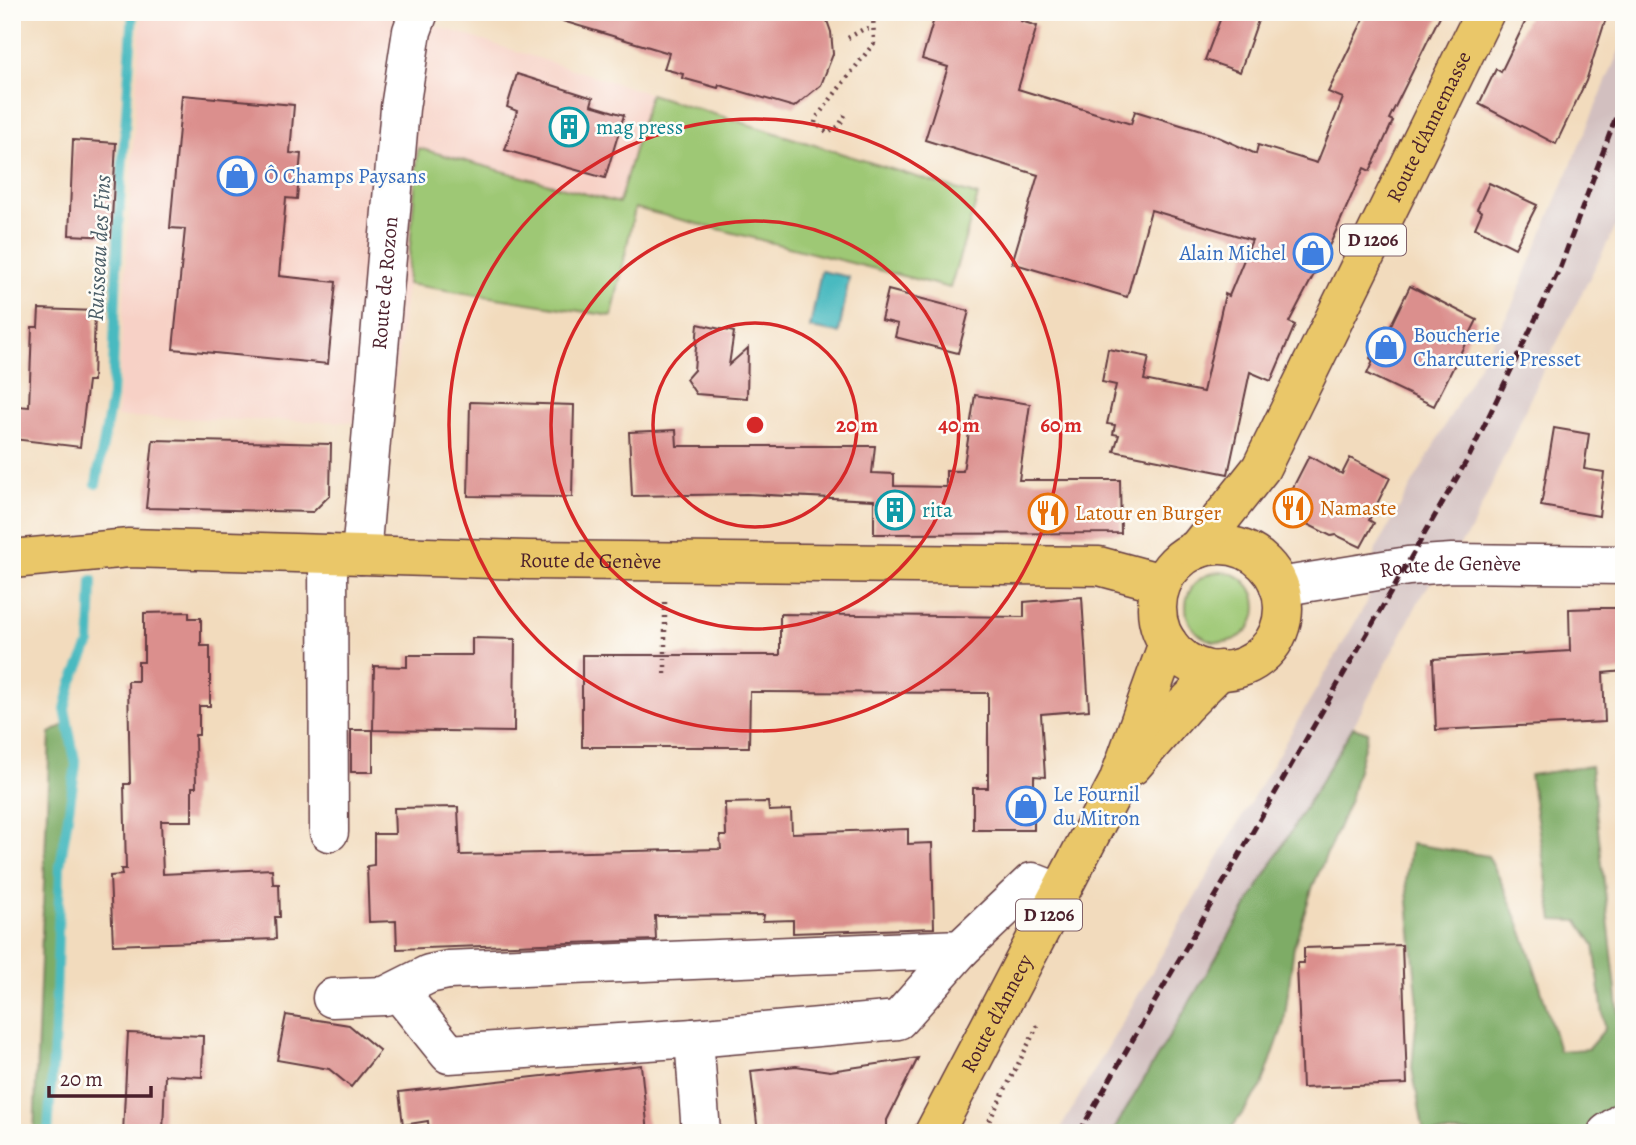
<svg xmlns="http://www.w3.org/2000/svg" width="1636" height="1145" font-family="Alegreya,serif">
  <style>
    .built { fill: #f7d1c6 }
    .industrial { fill: #d2bfbf }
    .green { fill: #9ec874; stroke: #747450; stroke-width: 2 }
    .forest { fill: #7eac66; stroke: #646648; stroke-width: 2 }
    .water { fill: #4abac0; stroke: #4a6c76; stroke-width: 2 }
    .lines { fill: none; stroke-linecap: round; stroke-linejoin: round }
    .stream { stroke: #4abac0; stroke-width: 10 }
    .building { fill: #db8f8d }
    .minor-casing { stroke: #633b41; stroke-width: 41 }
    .major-casing { stroke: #633b41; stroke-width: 41 }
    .path { stroke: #633b41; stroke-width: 4.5; stroke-dasharray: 2 5; stroke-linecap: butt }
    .minor { stroke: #fff; stroke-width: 38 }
    .major { stroke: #eac769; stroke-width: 38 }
    .rail { stroke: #4a1f2b; stroke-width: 5; stroke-dasharray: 10 5; stroke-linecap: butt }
    .ring { fill: none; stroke: #d62828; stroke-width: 3.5 }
    .labels { text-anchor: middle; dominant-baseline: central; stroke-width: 5; stroke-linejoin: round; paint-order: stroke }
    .shield { fill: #fdfcf7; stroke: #806168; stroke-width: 2 }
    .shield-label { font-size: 19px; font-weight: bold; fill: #4a1f2b }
    .culture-label { font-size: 21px; fill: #0d838f; stroke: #fdfcf7; text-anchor: start }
    .street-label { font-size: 21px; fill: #4a1f2b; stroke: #fdfcf7 }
    .shop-label { font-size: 21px; fill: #366cbe; stroke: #fdfcf7; text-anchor: start }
    .food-label { font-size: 21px; fill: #c56008; stroke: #fdfcf7; text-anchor: start }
    .water-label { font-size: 23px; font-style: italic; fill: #4a5d67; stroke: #fdfcf7 }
    .centre { fill: #d62828; stroke: #fdfcf7; stroke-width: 3.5 }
    .ring-label { font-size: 21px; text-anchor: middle; font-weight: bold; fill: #d62828; stroke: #fdfcf7; stroke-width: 5; stroke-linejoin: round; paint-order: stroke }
  </style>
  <rect width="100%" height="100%" fill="#fdfcf7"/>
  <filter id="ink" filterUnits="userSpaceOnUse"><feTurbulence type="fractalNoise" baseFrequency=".0143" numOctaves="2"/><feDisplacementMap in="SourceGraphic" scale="14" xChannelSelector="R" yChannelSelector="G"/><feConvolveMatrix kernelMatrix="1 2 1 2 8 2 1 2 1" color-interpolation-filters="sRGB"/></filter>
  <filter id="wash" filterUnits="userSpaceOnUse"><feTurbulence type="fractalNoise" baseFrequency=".00686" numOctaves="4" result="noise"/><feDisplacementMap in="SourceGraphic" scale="28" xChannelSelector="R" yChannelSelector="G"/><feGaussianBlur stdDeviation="1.57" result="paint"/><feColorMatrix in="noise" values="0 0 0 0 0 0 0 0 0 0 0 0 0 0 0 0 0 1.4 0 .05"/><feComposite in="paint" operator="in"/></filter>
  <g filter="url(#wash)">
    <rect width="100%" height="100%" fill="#f2dbbd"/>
    <path class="built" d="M141,12H409L437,26L650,94L620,203L418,148L407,284L390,423L117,417Z"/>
    <path class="industrial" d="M1624,39V200L1618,222L1544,368L1471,530L1423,593L1353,727L1112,1133H1058L1367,602L1376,549L1511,308Z"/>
    <g class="green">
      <path d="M650,94L978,196L950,288L635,208L612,316L407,284L418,148L619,203Z"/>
      <circle cx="1221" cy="607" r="35"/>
    </g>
    <g class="forest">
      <path d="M66,724L76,765L60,867L55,1032L48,1133H34L50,733Z"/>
      <path d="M1353,727L1368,732L1350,800L1313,886L1294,946L1284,1023L1262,1086L1228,1133H1112Z"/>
      <path d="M1591,766L1624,1061V1094L1609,1116L1588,1133H1424L1412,1068L1418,1004L1406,881L1411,844L1488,856C1522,918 1540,984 1559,1051L1588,1049L1605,1029L1594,945L1578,921L1553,920L1530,775Z"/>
    </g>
    <path class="water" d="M821,271L849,277L839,333L810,328Z"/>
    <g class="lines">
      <g class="stream">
        <path d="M96,484L112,396L119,216L133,12"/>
        <path d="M48,1133L55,1032L60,867L76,765L65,709L71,685L90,643L92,580"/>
      </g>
    </g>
    <g id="blocks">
      <g class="building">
        <path d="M557,12H824L831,32L833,54L821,85L794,107L719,85L718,88L682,78L683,74L664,69L669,53L556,19Z"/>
        <path d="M936,12H1024L1021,21L1037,26L1018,89L1131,124L1135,111L1214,135L1256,154L1258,145L1317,163L1343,98L1328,92L1367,12H1442L1389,119L1393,121L1370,171L1364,168L1331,242L1289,322L1295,325L1271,381L1250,372L1228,474L1114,451L1119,435L1113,434L1115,425L1107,424L1116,385L1102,382L1108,349L1149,357L1144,380L1203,392L1225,294L1229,296L1252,240L1151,210L1127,297L1012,263L1038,175L925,140L948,67L922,59Z"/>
        <path d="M1223,12H1261L1240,72L1205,60Z"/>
        <path d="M1530,12H1608L1586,81L1556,144L1479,104L1496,69L1501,72Z"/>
        <path d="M517,74L593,98L591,105L624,115L605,178L505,150L517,111L507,107Z"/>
        <path d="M182,95L294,105L290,153L301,154L297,199L286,198L279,276L336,282L328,364L173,349L185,229L170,228Z"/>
        <path d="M73,140L116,143L111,237L69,235Z"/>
        <path d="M1489,183L1537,205L1515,248L1475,228L1482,212L1477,209Z"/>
        <path d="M1410,286L1477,320L1434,406L1367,374L1373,361L1370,358L1386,326L1389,329Z"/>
        <path d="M888,290L969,311L958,353L895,337L898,324L881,320Z"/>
        <path d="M39,309L95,311L93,381H88L80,447L13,439L17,406L29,407L32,327H38Z"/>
        <path d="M698,324L734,332L729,365L748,348L747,398L696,394L686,379L694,370Z"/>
        <path d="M975,395L1030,404L1019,480H1120L1121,533L874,534V500L746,494L632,496L629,432L676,430L677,446H875L872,473L894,474V486L946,487V471H963Z"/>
        <path d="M470,402L574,405L572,497L468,496Z"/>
        <path d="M1554,428L1589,434L1584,469L1604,472L1599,516L1541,506Z"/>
        <path d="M153,440L331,444L330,495L313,512L146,508Z"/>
        <path d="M1309,456L1342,474L1350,458L1390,478L1369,520L1374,523L1361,547L1336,535L1331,536L1281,511Z"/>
        <path d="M1082,597L1089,710L1041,714L1045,777L1034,776V830H973V788H988V693L750,692L749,747H582V655H780V614L1024,617V602Z"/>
        <path d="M1600,608H1624V671L1603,673L1605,722L1436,730L1433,659L1570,651L1569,609Z"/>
        <path d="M189,612V618H201V646H210V706H199V735H195L196,787H192V821H161L163,874L272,869L273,884H279L280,917H275L276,939L113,945L110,876L122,875L121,869H126L124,784H130L128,681H138V662H144V613Z"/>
        <path d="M472,638L515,639L514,732L373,730L374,666L407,667V655H472Z"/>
        <rect x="351" y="730" width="22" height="42"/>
        <path d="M768,802L769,811L791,810L792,833L908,829V844L932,843L934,928L793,933V920L763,921L764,915L655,916L656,940L397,949L396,921L369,922L367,866L374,865V834H395L394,808L458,807L460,855L721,849L720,836H726L725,803Z"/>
        <path d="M1402,945L1407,1084L1302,1088L1297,963H1304V948Z"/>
        <path d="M286,1015L349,1025L380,1051L351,1087L329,1069L277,1060Z"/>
        <path d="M128,1033L203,1036L202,1077L165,1075L163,1133H123Z"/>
        <path d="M918,1058L887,1120V1133H834V1126L758,1133L751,1071L796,1066L830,1071Z"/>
        <path d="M641,1065L648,1133H429L428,1121L403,1125L399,1092Z"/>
      </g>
    </g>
  </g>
  <g filter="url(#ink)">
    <use href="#blocks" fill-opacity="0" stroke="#633b41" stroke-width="2"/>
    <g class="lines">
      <defs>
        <g id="minor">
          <path d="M328,554L329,832"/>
          <path id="s1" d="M361,555L400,108L412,31L419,12"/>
          <path id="s2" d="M1279,587L1408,566L1452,563L1624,565"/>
          <path d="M398,991L449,1054L694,1038L701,1133"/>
          <path d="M332,998L385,996L429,974L448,970L961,949L1032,882L1060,893"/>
          <path d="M694,1038L898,1020L961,949"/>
          <path d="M1607,1133L1624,1121"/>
        </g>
        <g id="major">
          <circle cx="1220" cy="608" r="63"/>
          <path id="s3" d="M1196,550L1261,468L1485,12"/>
          <path id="s4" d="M12,559L129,548L528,560L1099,566L1162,583"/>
          <path d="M1132,766L1183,707L1220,670"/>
          <path id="s5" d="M934,1133L1118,782L1168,643"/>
        </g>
      </defs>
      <use href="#minor" class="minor-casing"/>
      <use href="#major" class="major-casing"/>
      <g class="path">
        <path d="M848,38L862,30L872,29"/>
        <path d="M845,115L839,126L828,133L815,123L816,118L874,43L873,12"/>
        <path d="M665,674V598"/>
        <path d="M983,1133L1038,1025"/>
      </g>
      <use href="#minor" class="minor"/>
      <use href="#major" class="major"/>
      <path class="rail" d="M1079,1133L1470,455L1560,268L1624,95"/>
    </g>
  </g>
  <g class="ring">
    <circle cx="755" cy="425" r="102"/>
    <circle cx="755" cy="425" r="204"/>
    <circle cx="755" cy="425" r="306"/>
  </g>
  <defs>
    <symbol id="building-ring" viewBox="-11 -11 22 22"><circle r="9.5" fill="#fdfcf7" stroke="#0f9aa8" stroke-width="1.5"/><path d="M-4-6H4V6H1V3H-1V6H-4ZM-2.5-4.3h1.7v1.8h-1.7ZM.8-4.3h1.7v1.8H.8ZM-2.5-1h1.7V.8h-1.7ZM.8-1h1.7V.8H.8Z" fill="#0f9aa8"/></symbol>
    <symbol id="shop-ring" viewBox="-11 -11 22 22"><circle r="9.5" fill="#fdfcf7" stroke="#3f7fe0" stroke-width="1.5"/><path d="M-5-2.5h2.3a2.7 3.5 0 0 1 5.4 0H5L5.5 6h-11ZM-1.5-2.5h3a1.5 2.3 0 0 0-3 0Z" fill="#3f7fe0"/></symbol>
    <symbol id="restaurant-ring" viewBox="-11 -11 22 22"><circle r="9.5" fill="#fdfcf7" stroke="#e8710a" stroke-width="1.5"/><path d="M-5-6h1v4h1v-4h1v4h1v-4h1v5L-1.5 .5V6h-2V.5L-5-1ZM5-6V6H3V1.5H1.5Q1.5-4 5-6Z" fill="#e8710a"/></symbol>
  </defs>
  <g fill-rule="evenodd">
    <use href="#building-ring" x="547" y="105" width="44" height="44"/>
    <use href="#shop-ring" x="215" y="154" width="44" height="44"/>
    <use href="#shop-ring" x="1291" y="231" width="44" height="44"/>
    <use href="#shop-ring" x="1364" y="325" width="44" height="44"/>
    <use href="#restaurant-ring" x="1271" y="486" width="44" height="44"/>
    <use href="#building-ring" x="873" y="488" width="44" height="44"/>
    <use href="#restaurant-ring" x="1026" y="491" width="44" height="44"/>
    <use href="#shop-ring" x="1004" y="784" width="44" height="44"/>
  </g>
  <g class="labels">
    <g class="shield">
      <rect x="1340" y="224.5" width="66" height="31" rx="5"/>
      <rect x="1016" y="899.5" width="66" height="31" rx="5"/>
    </g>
    <g class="shield-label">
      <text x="1373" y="240">D 1206</text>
      <text x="1049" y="915">D 1206</text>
    </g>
    <g class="culture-label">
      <text x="596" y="127">mag press</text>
      <text x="922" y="510">rita</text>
    </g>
    <g class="street-label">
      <text stroke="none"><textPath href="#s3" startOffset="485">Route d'Annemasse</textPath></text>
      <text stroke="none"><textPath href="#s1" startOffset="273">Route de Rozon</textPath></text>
      <text stroke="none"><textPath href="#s4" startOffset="579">Route de Genève</textPath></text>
      <text stroke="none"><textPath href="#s2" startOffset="173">Route de Genève</textPath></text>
      <text stroke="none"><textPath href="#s5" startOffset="135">Route d'Annecy</textPath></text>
    </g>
    <g class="shop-label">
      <text x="264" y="176">Ô Champs Paysans</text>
      <text x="1286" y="253" text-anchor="end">Alain Michel</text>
      <text x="1413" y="335">Boucherie<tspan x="1413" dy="24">Charcuterie Presset</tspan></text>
      <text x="1053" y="794">Le Fournil<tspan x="1053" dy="24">du Mitron</tspan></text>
    </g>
    <g class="food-label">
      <text x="1320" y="508">Namaste</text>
      <text x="1075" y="513">Latour en Burger</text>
    </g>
    <g class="water-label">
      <text transform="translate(99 248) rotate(-87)">Ruisseau des Fins</text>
    </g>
  </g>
  <circle cx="755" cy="425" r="10" class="centre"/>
  <g class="ring-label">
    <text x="857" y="432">20 m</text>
    <text x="959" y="432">40 m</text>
    <text x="1061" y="432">60 m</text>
  </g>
  <rect width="1636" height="1145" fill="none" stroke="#fdfcf7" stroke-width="42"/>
  <path d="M49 1086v10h102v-10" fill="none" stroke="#4a1f2b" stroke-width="3.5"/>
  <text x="60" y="1086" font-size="21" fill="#4a1f2b" stroke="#fdfcf7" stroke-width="5" paint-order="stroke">20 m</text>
</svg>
